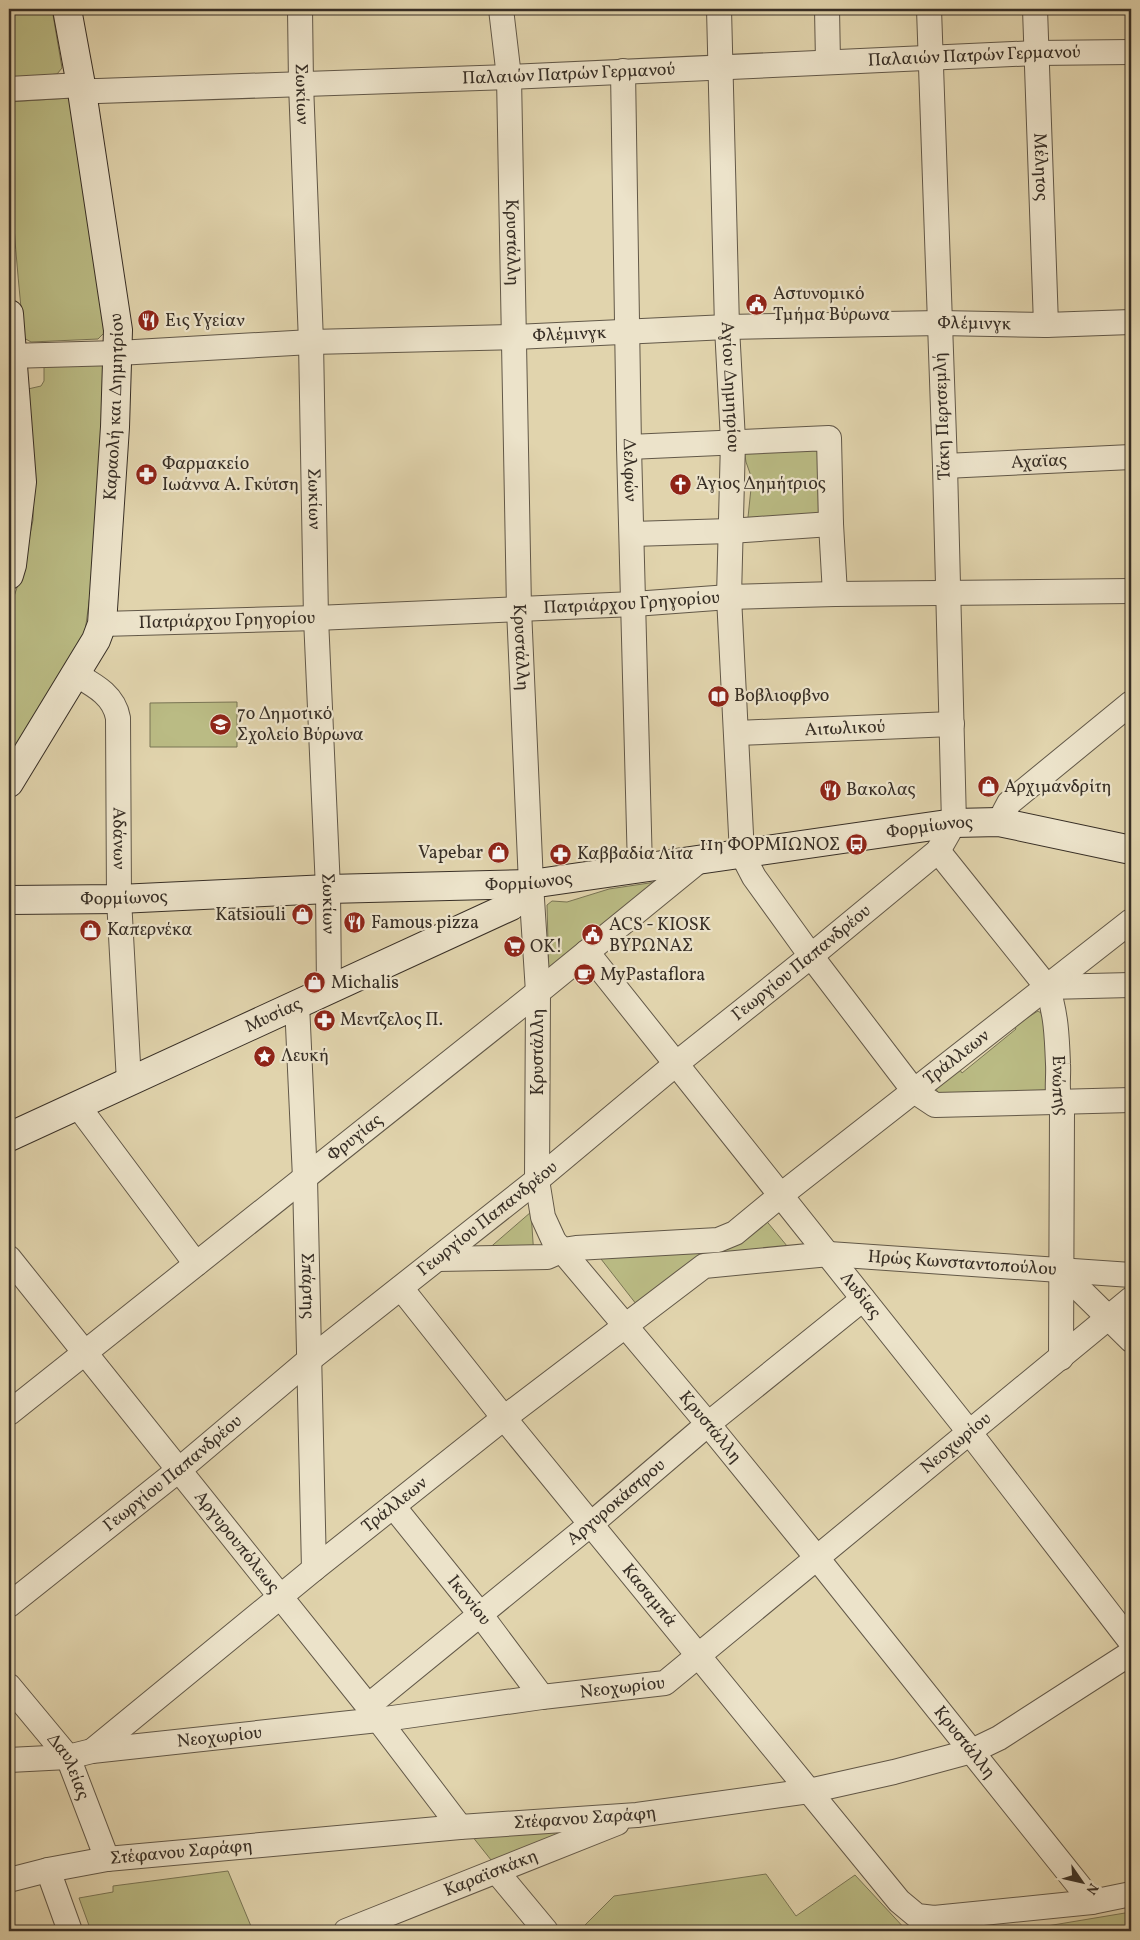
<svg xmlns="http://www.w3.org/2000/svg" width="1140" height="1940" font-family="Vollkorn,serif">
  <style>
    .green { fill: #babb84; stroke: #797555 }
    .lines { fill: none; stroke-linecap: round; stroke-linejoin: round }
    .street-casing { stroke: #625848; stroke-width: 26 }
    .secondary-casing { stroke: #382f26; stroke-width: 30 }
    .street { stroke: #ece3ca; stroke-width: 24 }
    .secondary { stroke: #ece3ca; stroke-width: 28 }
    .labels { text-anchor: middle; dominant-baseline: central; stroke-width: 4.5; stroke-linejoin: round; paint-order: stroke }
    .street-label { font-size: 18px; fill: #382f26; stroke: #ece3ca }
    .poi-label { font-size: 18px; fill: #382f26; stroke: #ece3ca; text-anchor: start }
  </style>
  <rect width="100%" height="100%" fill="#e1d4ad"/>
  <filter id="stains"><feTurbulence type="fractalNoise" baseFrequency=".004" numOctaves="4"/><feColorMatrix values="0 0 0 0 .2 0 0 0 0 .09 0 0 0 0 .02 0 0 0 .5 -.17"/></filter>
  <radialGradient id="worn" r=".72"><stop offset=".6" stop-color="#630" stop-opacity="0"/><stop offset="1" stop-color="#630" stop-opacity=".3"/></radialGradient>
  <g class="green">
    <path d="M9,9H52L62,68L57,74L9,79Z"/>
    <path d="M70,98L105,332L98,339L31,342L24,338C16,259 9,181 9,102Z"/>
    <path d="M97,362L104,366L101,514L84,639L9,766V611L21,576L33,520L34,480L28,389L41,386L44,381V366Z"/>
    <path d="M824,442L827,522L747,527L752,479L746,462L743,443Z"/>
    <path d="M237,702V747H150V703Z"/>
    <path d="M656,882L549,979L547,905L552,901L567,902L609,889Z"/>
    <path d="M1038,1011L1044,1015L1052,1093L942,1100L936,1089L960,1070L962,1073L1016,1029L1014,1026Z"/>
    <path d="M531,1212L534,1257H479Z"/>
    <path d="M764,1218L792,1252L710,1261L640,1309L594,1250L717,1243Z"/>
    <path d="M568,1825L571,1835L495,1865L472,1836Z"/>
    <path d="M228,1871L253,1931H91L79,1898L113,1892V1886Z"/>
    <path d="M766,1874L796,1916L855,1875L907,1931H579L614,1896Z"/>
    <path d="M1131,1912V1931H1017Z"/>
  </g>
  <g class="lines">
    <defs>
      <g id="street">
        <path id="s1" d="M300,9L301,84L311,342L316,618L328,889L329,989"/>
        <path id="s2" d="M501,9L509,77L519,609L531,884L538,992L537,1180L543,1217L554,1241L708,1424L817,1558L1092,1902"/>
        <path id="s3" d="M719,9L727,327L733,441L729,597L742,854L754,877L811,956L914,1091L935,1105L1131,1100"/>
        <path d="M827,9L828,62"/>
        <path id="s4" d="M1035,9L1046,325"/>
        <path id="s5" d="M623,71L629,447L640,869"/>
        <path id="s6" d="M9,89L81,85L89,91H98L509,77L1036,53L1131,52"/>
        <path id="s7" d="M9,356L118,353L311,342L515,337L727,327L940,323L1046,325L1131,322"/>
        <path d="M629,447L829,438L831,524L835,594"/>
        <path id="s8" d="M945,466L1131,457"/>
        <path d="M632,534L730,531L831,524"/>
        <path id="s9" d="M102,624L316,618L634,604L729,597L835,594L1131,591"/>
        <path id="s10" d="M75,674C94,685 114,695 118,718L119,899L129,1082"/>
        <path id="s11" d="M737,733L952,724"/>
        <path d="M999,822L1009,803L1131,703"/>
        <path id="s12" d="M938,851L1047,987C1056,1012 1057,1037 1058,1064C1059,1079 1055,1096 1062,1110L1061,1358"/>
        <path id="s13" d="M587,952L970,1433L1131,1642"/>
        <path d="M1047,987L1131,985"/>
        <path id="s14" d="M297,1004L305,1178L314,1569"/>
        <path d="M78,1106L196,1264"/>
        <path id="s15" d="M9,1258L368,1706L460,1827"/>
        <path id="s16" d="M437,1259L547,1257L563,1250L576,1248L718,1240L735,1233L781,1195L1131,921"/>
        <path d="M1060,1270L1131,1340"/>
        <path id="s17" d="M401,1288L504,1418L899,1901L917,1916L934,1918L1092,1902L1131,1894"/>
        <path id="s18" d="M9,1413L538,992L700,860"/>
        <path id="s19" d="M393,1506L480,1614L542,1697"/>
        <path id="s20" d="M9,1605L180,1469L309,1360L537,1180L677,1063L811,956L938,851L954,823L945,466L929,9"/>
        <path id="s21" d="M9,1686L68,1757L107,1859"/>
        <path id="s22" d="M368,1706L591,1524L708,1424L863,1299"/>
        <path id="s23" d="M92,1751L314,1569L504,1418L704,1266L829,1254L1131,1275"/>
        <path id="s24" d="M9,1760L68,1757L92,1751L378,1720L542,1697L665,1683L1131,1299"/>
        <path d="M48,1870L70,1931"/>
        <path d="M497,1872L546,1931"/>
        <path id="s25" d="M9,1880L48,1870L107,1859L460,1827L637,1815L809,1791L894,1772L972,1751L999,1738L1131,1653"/>
        <path id="s26" d="M346,1931L617,1823"/>
      </g>
      <g id="secondary">
        <path d="M9,314L22,482L12,565L9,575"/>
        <path id="s27" d="M9,783L96,640L102,624L115,427L118,330L81,85L67,9"/>
        <path id="s28" d="M9,900L119,899L328,889L531,884L954,823L999,822L1131,850"/>
        <path id="s29" d="M9,1137L511,906L531,884"/>
      </g>
    </defs>
    <use href="#street" class="street-casing"/>
    <use href="#secondary" class="secondary-casing"/>
    <use href="#street" class="street"/>
    <use href="#secondary" class="secondary"/>
  </g>
  <defs>
    <symbol id="civic-disc" viewBox="-11 -11 22 22"><circle r="9.5" fill="#8f2418" stroke="#ece3ca"/><path d="M-.6-6.5H3V-4.5H.6V-3L4-1V1h2V6H-6V1h2V-1L-.6-3ZM-1.2 2.5V6h2.4V2.5Z" fill="#fff"/></symbol>
    <symbol id="restaurant-disc" viewBox="-11 -11 22 22"><circle r="9.5" fill="#8f2418" stroke="#ece3ca"/><path d="M-5-6h1v4h1v-4h1v4h1v-4h1v5L-1.5 .5V6h-2V.5L-5-1ZM5-6V6H3V1.5H1.5Q1.5-4 5-6Z" fill="#fff"/></symbol>
    <symbol id="pharmacy-disc" viewBox="-11 -11 22 22"><circle r="9.5" fill="#8f2418" stroke="#ece3ca"/><path d="M-2-6h4v4h4v4h-4v4h-4v-4h-4v-4h4Z" fill="#fff"/></symbol>
    <symbol id="church-disc" viewBox="-11 -11 22 22"><circle r="9.5" fill="#8f2418" stroke="#ece3ca"/><path d="M-1.2-6h2.4v3.5h3.3v2.4h-3.3V6h-2.4V-.1h-3.3v-2.4h3.3Z" fill="#fff"/></symbol>
    <symbol id="library-disc" viewBox="-11 -11 22 22"><circle r="9.5" fill="#8f2418" stroke="#ece3ca"/><path d="M-6-4Q-3-5.5-.7-3.5V5Q-3 3-6 4ZM6-4Q3-5.5 .7-3.5V5Q3 3 6 4Z" fill="#fff"/></symbol>
    <symbol id="school-disc" viewBox="-11 -11 22 22"><circle r="9.5" fill="#8f2418" stroke="#ece3ca"/><path d="M0-5L7-2L0 1L-7-2ZM-4 1L0 2.5L4 1V4Q0 6-4 4Z" fill="#fff"/></symbol>
    <symbol id="shop-disc" viewBox="-11 -11 22 22"><circle r="9.5" fill="#8f2418" stroke="#ece3ca"/><path d="M-5-2.5h2.3a2.7 3.5 0 0 1 5.4 0H5L5.5 6h-11ZM-1.5-2.5h3a1.5 2.3 0 0 0-3 0Z" fill="#fff"/></symbol>
    <symbol id="bus-disc" viewBox="-11 -11 22 22"><circle r="9.5" fill="#8f2418" stroke="#ece3ca"/><path d="M-5-6H5V4H4V6H2V4H-2V6H-4V4H-5ZM-3.5-4V0h7V-4ZM-3.5 1.2v1.5H-2V1.2ZM2 1.2v1.5H3.5V1.2Z" fill="#fff"/></symbol>
    <symbol id="supermarket-disc" viewBox="-11 -11 22 22"><circle r="9.5" fill="#8f2418" stroke="#ece3ca"/><path d="M-6-5.5h2.5l.6 2H6L4.5 2H-2.5L-4.4-4H-6ZM-1.5 3.2a1.3 1.3 0 1 0 .1 0ZM3 3.2a1.3 1.3 0 1 0 .1 0Z" fill="#fff"/></symbol>
    <symbol id="cafe-disc" viewBox="-11 -11 22 22"><circle r="9.5" fill="#8f2418" stroke="#ece3ca"/><path d="M-5.5-4.5H6V0H3Q3 3.5 0 3.5H-2.5Q-5.5 3.5-5.5 0ZM3-3.2v2h1.7v-2ZM-6 4.5H4V6H-6Z" fill="#fff"/></symbol>
    <symbol id="sight-disc" viewBox="-11 -11 22 22"><circle r="9.5" fill="#8f2418" stroke="#ece3ca"/><path d="M0-6L1.8-2.2L6-1.7L2.9 1.2L3.7 5.4L0 3.3L-3.7 5.4L-2.9 1.2L-6-1.7L-1.8-2.2Z" fill="#fff"/></symbol>
  </defs>
  <g fill-rule="evenodd">
    <use href="#civic-disc" x="744" y="292" width="25" height="25"/>
    <use href="#restaurant-disc" x="136" y="308" width="25" height="25"/>
    <use href="#pharmacy-disc" x="134" y="462" width="25" height="25"/>
    <use href="#church-disc" x="668" y="472" width="25" height="25"/>
    <use href="#library-disc" x="706" y="684" width="25" height="25"/>
    <use href="#school-disc" x="208" y="712" width="25" height="25"/>
    <use href="#shop-disc" x="976" y="774" width="25" height="25"/>
    <use href="#restaurant-disc" x="818" y="778" width="25" height="25"/>
    <use href="#bus-disc" x="844" y="832" width="25" height="25"/>
    <use href="#shop-disc" x="486" y="840" width="25" height="25"/>
    <use href="#pharmacy-disc" x="548" y="842" width="25" height="25"/>
    <use href="#shop-disc" x="290" y="902" width="25" height="25"/>
    <use href="#restaurant-disc" x="342" y="910" width="25" height="25"/>
    <use href="#shop-disc" x="78" y="918" width="25" height="25"/>
    <use href="#civic-disc" x="580" y="922" width="25" height="25"/>
    <use href="#supermarket-disc" x="502" y="934" width="25" height="25"/>
    <use href="#cafe-disc" x="572" y="962" width="25" height="25"/>
    <use href="#shop-disc" x="302" y="970" width="25" height="25"/>
    <use href="#pharmacy-disc" x="312" y="1008" width="25" height="25"/>
    <use href="#sight-disc" x="252" y="1044" width="25" height="25"/>
  </g>
  <g class="labels">
    <g class="street-label">
      <text stroke="none"><textPath href="#s6" startOffset="968">Παλαιών Πατρών Γερμανού</textPath></text>
      <text stroke="none"><textPath href="#s6" startOffset="562">Παλαιών Πατρών Γερμανού</textPath></text>
      <text stroke="none"><textPath href="#s1" startOffset="85">Σωκίων</textPath></text>
      <text stroke="none"><textPath href="#s4" startOffset="158">Μέλητος</textPath></text>
      <text stroke="none"><textPath href="#s2" startOffset="234">Κρυστάλλη</textPath></text>
      <text stroke="none"><textPath href="#s7" startOffset="966">Φλέμινγκ</textPath></text>
      <text stroke="none"><textPath href="#s7" startOffset="561">Φλέμινγκ</textPath></text>
      <text stroke="none"><textPath href="#s3" startOffset="378">Αγίου Δημητρίου</textPath></text>
      <text stroke="none"><textPath href="#s27" startOffset="402">Καραολή και Δημητρίου</textPath></text>
      <text transform="translate(943 416) rotate(-92)">Τάκη Περτσεμλή</text>
      <text stroke="none"><textPath href="#s8" startOffset="94">Αχαϊας</textPath></text>
      <text stroke="none"><textPath href="#s5" startOffset="399">Δελφών</textPath></text>
      <text stroke="none"><textPath href="#s1" startOffset="490">Σωκίων</textPath></text>
      <text stroke="none"><textPath href="#s9" startOffset="530">Πατριάρχου Γρηγορίου</textPath></text>
      <text stroke="none"><textPath href="#s9" startOffset="125">Πατριάρχου Γρηγορίου</textPath></text>
      <text stroke="none"><textPath href="#s2" startOffset="639">Κρυστάλλη</textPath></text>
      <text stroke="none"><textPath href="#s11" startOffset="108">Αιτωλικού</textPath></text>
      <text stroke="none"><textPath href="#s28" startOffset="925">Φορμίωνος</textPath></text>
      <text stroke="none"><textPath href="#s10" startOffset="184">Αδάνων</textPath></text>
      <text stroke="none"><textPath href="#s28" startOffset="520">Φορμίωνος</textPath></text>
      <text stroke="none"><textPath href="#s28" startOffset="115">Φορμίωνος</textPath></text>
      <text stroke="none"><textPath href="#s1" startOffset="895">Σωκίων</textPath></text>
      <text stroke="none"><textPath href="#s20" startOffset="1020">Γεωργίου Παπανδρέου</textPath></text>
      <text stroke="none"><textPath href="#s29" startOffset="291">Μυσίας</textPath></text>
      <text transform="translate(538 1052) rotate(-90)">Κρυστάλλη</text>
      <text stroke="none"><textPath href="#s16" startOffset="584">Τράλλεων</textPath></text>
      <text stroke="none"><textPath href="#s12" startOffset="274">Ενώπης</textPath></text>
      <text stroke="none"><textPath href="#s18" startOffset="442">Φρυγίας</textPath></text>
      <text stroke="none"><textPath href="#s20" startOffset="615">Γεωργίου Παπανδρέου</textPath></text>
      <text stroke="none"><textPath href="#s23" startOffset="1040">Ηρώς Κωνσταντοπούλου</textPath></text>
      <text stroke="none"><textPath href="#s14" startOffset="282">Σπάρτης</textPath></text>
      <text stroke="none"><textPath href="#s13" startOffset="439">Λυδίας</textPath></text>
      <text stroke="none"><textPath href="#s2" startOffset="1479">Κρυστάλλη</textPath></text>
      <text stroke="none"><textPath href="#s24" startOffset="1038">Νεοχωρίου</textPath></text>
      <text stroke="none"><textPath href="#s20" startOffset="210">Γεωργίου Παπανδρέου</textPath></text>
      <text stroke="none"><textPath href="#s22" startOffset="321">Αργυροκάστρου</textPath></text>
      <text stroke="none"><textPath href="#s23" startOffset="390">Τράλλεων</textPath></text>
      <text stroke="none"><textPath href="#s15" startOffset="364">Αργυρουπόλεως</textPath></text>
      <text stroke="none"><textPath href="#s17" startOffset="395">Κασαμπά</textPath></text>
      <text stroke="none"><textPath href="#s19" startOffset="121">Ικονίου</textPath></text>
      <text stroke="none"><textPath href="#s24" startOffset="618">Νεοχωρίου</textPath></text>
      <text stroke="none"><textPath href="#s24" startOffset="212">Νεοχωρίου</textPath></text>
      <text stroke="none"><textPath href="#s2" startOffset="1884">Κρυστάλλη</textPath></text>
      <text stroke="none"><textPath href="#s21" startOffset="101">Δαυλείας</textPath></text>
      <text stroke="none"><textPath href="#s25" startOffset="580">Στέφανου Σαράφη</textPath></text>
      <text stroke="none"><textPath href="#s25" startOffset="175">Στέφανου Σαράφη</textPath></text>
      <text stroke="none"><textPath href="#s26" startOffset="156">Καραϊσκάκη</textPath></text>
    </g>
    <g class="poi-label">
      <text x="773" y="294">Αστυνομικό<tspan x="773" dy="21">Τμήμα Βύρωνα</tspan></text>
      <text x="165" y="321">Εις Υγείαν</text>
      <text x="162" y="464">Φαρμακείο<tspan x="162" dy="21">Ιωάννα Α. Γκύτση</tspan></text>
      <text x="696" y="484">Άγιος Δημήτριος</text>
      <text x="734" y="696">Βοβλιοφβνο</text>
      <text x="237" y="714">7ο Δημοτικό<tspan x="237" dy="21">Σχολείο Βύρωνα</tspan></text>
      <text x="1004" y="787">Αρχιμανδρίτη</text>
      <text x="846" y="790">Βακολας</text>
      <text x="840" y="845" text-anchor="end">11η ΦΟΡΜΙΩΝΟΣ</text>
      <text x="483" y="853" text-anchor="end">Vapebar</text>
      <text x="577" y="854">Καββαδία Λίτα</text>
      <text x="286" y="915" text-anchor="end">Katsiouli</text>
      <text x="371" y="923">Famous pizza</text>
      <text x="609" y="925">ACS - KIOSK<tspan x="609" dy="21">ΒΥΡΩΝΑΣ</tspan></text>
      <text x="107" y="930">Καπερνέκα</text>
      <text x="530" y="947">OK!</text>
      <text x="600" y="975">MyPastaflora</text>
      <text x="331" y="983">Michalis</text>
      <text x="340" y="1020">Μεντζελος Π.</text>
      <text x="281" y="1056">Λευκή</text>
    </g>
  </g>
  <rect width="1140" height="1940" fill="none" stroke="#e1d4ad" stroke-width="30"/>
  <rect x="10" y="10" width="1120" height="1920" fill="none" stroke="#382f26" stroke-width="2.5"/>
  <rect x="15" y="15" width="1110" height="1910" fill="none" stroke="#382f26"/>
  <g transform="translate(1082 1882) rotate(124)" stroke="#ece3ca" stroke-width="4" paint-order="stroke">
  <path d="M0-4L9 19L0 12L-9 19Z" fill="#382f26"/>
  <text y="-8" font-size="14" font-weight="bold" text-anchor="middle" fill="#382f26">N</text>
  </g>
  <rect width="100%" height="100%" filter="url(#stains)"/>
  <rect width="100%" height="100%" fill="url(#worn)"/>
</svg>
